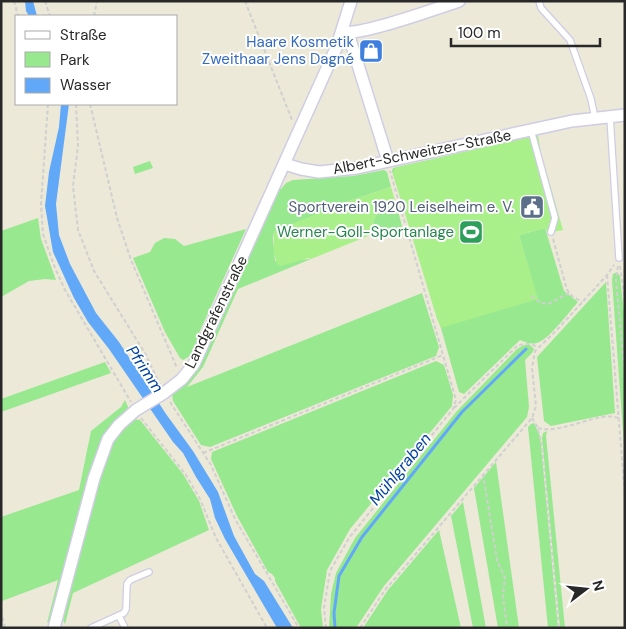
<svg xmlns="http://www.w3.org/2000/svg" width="626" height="629" font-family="'DM Sans',sans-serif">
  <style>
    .green { fill: #97e88f }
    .pitch { fill: #aaf08a }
    .water { fill: #61a9f8 }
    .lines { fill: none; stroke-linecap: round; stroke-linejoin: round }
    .stream { stroke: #61a9f8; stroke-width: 3 }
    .lane-casing { stroke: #cfcde3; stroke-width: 8 }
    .street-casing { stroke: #cfcde3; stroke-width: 14 }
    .path { stroke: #d0d0d0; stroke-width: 2; stroke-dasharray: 4 2.5; stroke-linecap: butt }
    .lane { stroke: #fff; stroke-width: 5.5 }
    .street { stroke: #fff; stroke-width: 11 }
    .labels { text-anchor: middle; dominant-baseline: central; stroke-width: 4; stroke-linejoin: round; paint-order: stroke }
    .shop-label { font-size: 15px; fill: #366cbe; stroke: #fff; text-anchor: end }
    .street-label { font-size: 15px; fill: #282828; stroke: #fff }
    .service-label { font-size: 15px; fill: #4e5e75; stroke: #fff; text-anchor: end }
    .leisure-label { font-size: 15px; fill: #27864d; stroke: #fff; text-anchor: end }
    .water-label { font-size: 16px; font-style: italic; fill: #0242a2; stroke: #fff }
  </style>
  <rect width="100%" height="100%" fill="#ece9d8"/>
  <g class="green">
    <path d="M491,146L534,285L519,235L545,228L564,291L578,302C569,312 550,338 539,342C533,345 526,343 520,340L464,394L459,392L441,328L392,171L393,168Z"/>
    <path d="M150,161L153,168L135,174L133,167Z"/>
    <path d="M384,170L387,172L391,187L349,201L274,232L273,238L275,261L311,259L238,289L203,367L187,387L422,293L439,347L436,356L210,447L201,445L173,401L172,394L279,188L281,189L286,183L293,180L353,176Z"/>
    <path d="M397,207L403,230L373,234C372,215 377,209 397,207Z"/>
    <path d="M38,218L41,239L56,280L45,279L29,281L1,297V231Z"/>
    <path d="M246,229L199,333L192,355L183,360L180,358L165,332L133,258L150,252L155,243L164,238L175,239L184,246Z"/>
    <path d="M617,272L620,276L625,322V460L612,280L613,274Z"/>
    <path d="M606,282L615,413L551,426L544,421L537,357Z"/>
    <path d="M524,345H530L534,349L532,353L525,360L529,407L527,417L384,586L356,628H329L331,594L336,573L355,538L457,411L517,349Z"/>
    <path d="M436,361L444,365L453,395L452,406L350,529L327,570L321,609L323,628H301L275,581V578L272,574L268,572L237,516L211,459L212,452Z"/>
    <path d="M105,362L111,373L1,412V399Z"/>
    <path d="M125,400L128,407V410L104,437L95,460L50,620L47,623L58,580L2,601L1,517L79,490L91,431L121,407Z"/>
    <path d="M133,419L140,420L183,474L199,501L209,530L73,593L65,624L62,618L106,453L118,433Z"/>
    <path d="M534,423L540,436L541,445L558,628H548L528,427L531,424Z"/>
    <path d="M547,431L546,436L565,628H560L542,438L543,433Z"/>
    <path d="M496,462L519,628H498L474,488Z"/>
    <path d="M463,502L486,628H473L451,516Z"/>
    <path d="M439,530L461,628H363L388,590Z"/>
  </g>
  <g class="pitch">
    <path d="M538,135L541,153L563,230L547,233L545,228L519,235L538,299L441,328L437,319L393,174L395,168Z"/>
    <path d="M391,187L397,207C377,209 372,215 373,234L311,259L308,258L281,266L277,264L274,253V231L349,201Z"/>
  </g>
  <g class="water">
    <path d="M25,1H33L37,16H29L26,11Z"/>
    <path d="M61,104H69L56,204L59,235L70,264L96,313L119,342L166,414L193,451L218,492L234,536L255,574L264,581L293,628H277L225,539L215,518L210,499L196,477L183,453L173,442L109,349L88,322L74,298L53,252L45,206L49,172L59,127Z"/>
  </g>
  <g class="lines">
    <path class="stream" d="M335,628L334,613L339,576L362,537L462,412L526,349"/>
    <defs>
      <g id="lane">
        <path d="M539,1L541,8L570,40L591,99L595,118"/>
        <path d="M610,117L619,258"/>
        <path d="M531,130L555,218L551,232"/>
        <path d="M119,616L125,628"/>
        <path d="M91,628L124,613L126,609L127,584L130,580L149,572"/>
      </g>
      <g id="street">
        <path d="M343,32C360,36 438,8 459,1"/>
        <path d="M348,33L388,161"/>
        <path d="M285,164L301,169L319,172L357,168L572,121L625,115"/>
        <path d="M54,628L94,478L108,439L119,425L136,410L164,393L182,379L194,364L337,46L351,1"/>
      </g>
    </defs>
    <use href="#lane" class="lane-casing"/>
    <use href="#street" class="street-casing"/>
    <g class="path">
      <path d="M14,1L18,16"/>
      <path d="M45,1L50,16"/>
      <path d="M245,1L292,120"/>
      <path d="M94,16L97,1"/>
      <path d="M48,104L41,204L43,234L55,268L65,290L131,402"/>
      <path d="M76,104L78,146L73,186L78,230L94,271L146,355L160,385"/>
      <path d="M90,104L117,218L131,260L177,368"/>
      <path d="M553,239L567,290L572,296L582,302"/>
      <path d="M618,266L616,280L625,378"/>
      <path d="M620,266L625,302"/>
      <path d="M607,275L625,496"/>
      <path d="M531,296L541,303L548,304L569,293"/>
      <path d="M170,402L211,465L235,519L299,628"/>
      <path d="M454,408L518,345L530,344L538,347"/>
      <path d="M141,418L186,475L200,499L216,538L267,628"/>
      <path d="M532,418L537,426L542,445L559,628"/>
      <path d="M538,428C561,435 601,410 618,418"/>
      <path d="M203,453L443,355"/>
      <path d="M483,474L497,560L505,578L503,595L507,628"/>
      <path d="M1,611L5,628"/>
      <path d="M326,628L324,608L330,571L349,538L453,409L456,400L390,171"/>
      <path d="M360,628L385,590L532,418L536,406L532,368L535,351L556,331L607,275L614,265"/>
    </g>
    <use href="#lane" class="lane"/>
    <use href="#street" class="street"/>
  </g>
  <defs>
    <symbol id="shop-square" viewBox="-11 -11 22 22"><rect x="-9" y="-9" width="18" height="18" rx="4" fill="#3f7fe0" stroke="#fff"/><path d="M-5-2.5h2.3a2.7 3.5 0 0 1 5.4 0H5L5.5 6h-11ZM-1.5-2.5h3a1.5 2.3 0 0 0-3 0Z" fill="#fff"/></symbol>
    <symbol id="civic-square" viewBox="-11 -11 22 22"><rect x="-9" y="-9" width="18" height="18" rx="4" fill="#5c6f8a" stroke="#fff"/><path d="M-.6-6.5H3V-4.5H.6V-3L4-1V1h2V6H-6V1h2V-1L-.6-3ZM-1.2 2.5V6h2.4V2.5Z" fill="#fff"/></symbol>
    <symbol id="stadium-square" viewBox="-11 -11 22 22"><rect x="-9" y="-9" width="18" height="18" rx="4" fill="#2e9e5b" stroke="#fff"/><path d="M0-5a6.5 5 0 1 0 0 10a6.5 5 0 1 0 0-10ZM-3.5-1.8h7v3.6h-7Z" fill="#fff"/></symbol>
  </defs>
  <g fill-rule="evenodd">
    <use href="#shop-square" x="357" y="37" width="28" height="28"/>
    <use href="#civic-square" x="518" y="193" width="28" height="28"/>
    <use href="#stadium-square" x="457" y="218" width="28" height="28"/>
  </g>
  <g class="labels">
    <g class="shop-label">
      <text x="354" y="42">Haare Kosmetik<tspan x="354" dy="17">Zweithaar Jens Dagné</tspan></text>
    </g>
    <g class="street-label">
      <text transform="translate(422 152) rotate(-11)">Albert-Schweitzer-Straße</text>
      <text transform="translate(216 312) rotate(-64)">Landgrafenstraße</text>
    </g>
    <g class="service-label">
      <text x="514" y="207">Sportverein 1920 Leiselheim e. V.</text>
    </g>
    <g class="leisure-label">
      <text x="454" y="232">Werner-Goll-Sportanlage</text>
    </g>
    <g class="water-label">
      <text transform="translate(145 369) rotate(56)">Pfrimm</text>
      <text transform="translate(400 469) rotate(-51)">Mühlgraben</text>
    </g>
  </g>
  <rect width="626" height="629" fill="none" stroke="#282828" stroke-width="5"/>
  <rect x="15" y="15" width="162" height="90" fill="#ffffff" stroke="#a9a9a9"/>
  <rect x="25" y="31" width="25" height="8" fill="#ffffff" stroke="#a9a9a9"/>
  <text x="60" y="40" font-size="15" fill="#282828">Straße</text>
  <rect x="25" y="52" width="25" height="15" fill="#97e88f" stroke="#a9a9a9"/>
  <text x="60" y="65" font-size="15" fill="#282828">Park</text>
  <rect x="25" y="78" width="25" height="15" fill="#61a9f8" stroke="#a9a9a9"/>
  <text x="60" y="90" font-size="15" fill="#282828">Wasser</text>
  <g transform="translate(586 589) rotate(74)" stroke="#ffffff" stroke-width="4" paint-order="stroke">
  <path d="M0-4L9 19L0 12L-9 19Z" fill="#282828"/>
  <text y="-8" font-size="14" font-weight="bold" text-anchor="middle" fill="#282828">N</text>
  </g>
  <path d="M451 38v8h149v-8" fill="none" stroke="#282828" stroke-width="2.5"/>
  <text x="458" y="38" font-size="15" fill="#282828" stroke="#ffffff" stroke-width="4" paint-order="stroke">100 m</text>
</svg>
